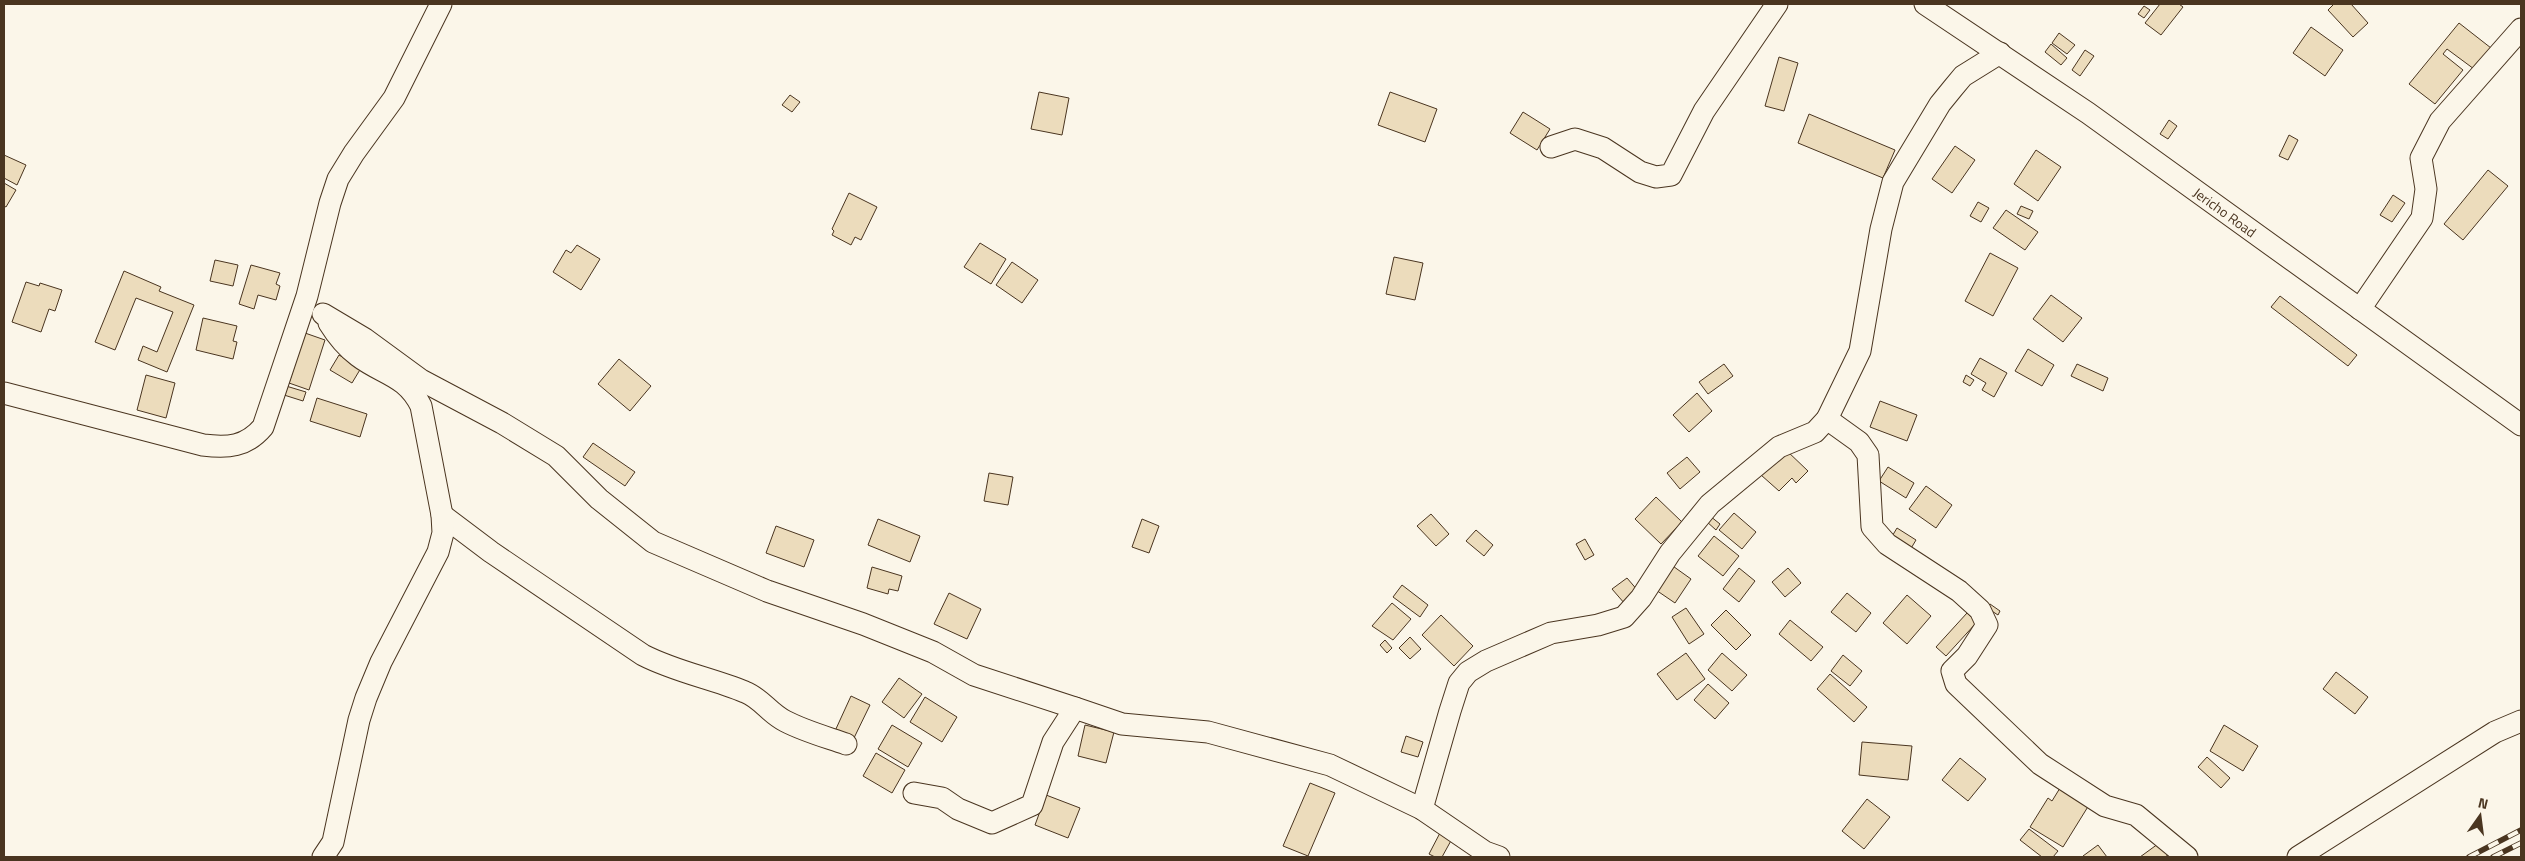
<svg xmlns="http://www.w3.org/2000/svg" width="2525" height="861" font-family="'Titillium Web',sans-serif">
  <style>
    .building { fill: #ecdcbc; stroke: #4a3520 }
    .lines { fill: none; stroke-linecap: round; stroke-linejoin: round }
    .minor-casing { stroke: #4a3520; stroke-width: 23 }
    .minor { stroke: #fbf6e9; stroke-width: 21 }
    .rail-casing { stroke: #4a3520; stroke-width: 5.5 }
    .rail { stroke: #fbf6e9; stroke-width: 4; stroke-dasharray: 11; stroke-linecap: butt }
    .labels { text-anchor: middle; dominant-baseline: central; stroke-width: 4; stroke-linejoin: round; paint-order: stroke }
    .street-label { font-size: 14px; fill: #4a3520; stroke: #fbf6e9 }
  </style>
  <rect width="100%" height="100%" fill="#fbf6e9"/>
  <g class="building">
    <path d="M2160,4H2179L2183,7L2161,35L2145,23Z"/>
    <path d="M2334,4H2351L2368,23L2353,37L2328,10Z"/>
    <path d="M2144,6L2150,10L2144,18L2138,14Z"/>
    <path d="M2459,23L2491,48L2474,69L2447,49L2443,54L2463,70L2435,104L2409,84Z"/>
    <path d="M2311,27L2343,50L2325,76L2293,53Z"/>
    <path d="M2059,33L2075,45L2067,54L2052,43Z"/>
    <path d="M2051,44L2067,58L2061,65L2045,52Z"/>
    <path d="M2085,50L2094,56L2080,76L2072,70Z"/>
    <path d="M1779,57L1798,63L1784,111L1765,106Z"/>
    <path d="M1039,92L1069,98L1062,135L1031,129Z"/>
    <path d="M1390,92L1437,109L1425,142L1378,125Z"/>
    <path d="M790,95L800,102L792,112L782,105Z"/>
    <path d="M1523,112L1550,129L1537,150L1510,133Z"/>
    <path d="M1809,114L1895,150L1883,178L1798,143Z"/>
    <path d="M2169,120L2177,126L2168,139L2160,134Z"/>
    <path d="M2289,135L2298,140L2288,160L2279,156Z"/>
    <path d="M1955,146L1975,160L1952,193L1932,179Z"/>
    <path d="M2036,150L2061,167L2038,201L2014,184Z"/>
    <path d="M4,155L26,165L17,185L4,178Z"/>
    <path d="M2488,170L2508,186L2463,240L2444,224Z"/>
    <path d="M4,183L16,190L6,207L4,206Z"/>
    <path d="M849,193L877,207L861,240L855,237L851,245L832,235L834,231L832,229Z"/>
    <path d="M2393,195L2405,203L2392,222L2380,215Z"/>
    <path d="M1978,202L1989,208L1981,222L1970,216Z"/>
    <path d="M2021,206L2033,211L2029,219L2017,214Z"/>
    <path d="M2006,210L2038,232L2025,250L1993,228Z"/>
    <path d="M980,243L1006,259L991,284L964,267Z"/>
    <path d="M577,245L600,259L581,290L553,272L566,250L571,253Z"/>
    <path d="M1990,253L2018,268L1993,316L1965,301Z"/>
    <path d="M1394,257L1423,263L1415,300L1386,294Z"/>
    <path d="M215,260L238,265L233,286L210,281Z"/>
    <path d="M1012,262L1038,280L1022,303L996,285Z"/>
    <path d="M251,265L280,273L276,284L280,286L276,300L258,295L254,309L239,304Z"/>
    <path d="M124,271L161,287L159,291L194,305L167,372L138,360L143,346L157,352L173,312L136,298L115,350L95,342Z"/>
    <path d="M26,282L39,286L40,283L62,290L55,311L49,309L41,332L12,322Z"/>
    <path d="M2051,295L2082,318L2063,342L2033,319Z"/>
    <path d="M2280,296L2357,355L2348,366L2271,307Z"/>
    <path d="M203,318L237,326L233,341L237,342L233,359L196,350Z"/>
    <path d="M305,333L325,340L309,390L289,383Z"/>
    <path d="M2028,349L2054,365L2042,386L2015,371Z"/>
    <path d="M339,355L361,368L352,383L330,370Z"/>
    <path d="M1980,358L2007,373L1994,397L1982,390L1986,383L1971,374Z"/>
    <path d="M619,359L651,386L630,411L598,384Z"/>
    <path d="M1724,364L1733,376L1708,394L1699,382Z"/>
    <path d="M2077,364L2108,378L2103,391L2071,376Z"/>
    <path d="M146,375L175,383L166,418L137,410Z"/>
    <path d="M1966,375L1974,380L1970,386L1963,382Z"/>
    <path d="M286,386L306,392L303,401L284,395Z"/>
    <path d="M1697,393L1712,411L1689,432L1673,415Z"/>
    <path d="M317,398L367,414L360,437L310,421Z"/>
    <path d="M1880,401L1917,415L1907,441L1870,427Z"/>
    <path d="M593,443L635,472L625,486L583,457Z"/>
    <path d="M1786,450L1808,471L1796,483L1792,478L1779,491L1761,475Z"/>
    <path d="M1687,457L1700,472L1680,489L1667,473Z"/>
    <path d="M1888,467L1914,483L1906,498L1879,481Z"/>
    <path d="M989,473L1013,477L1008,505L984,501Z"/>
    <path d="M1926,486L1952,505L1936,528L1909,509Z"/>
    <path d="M1656,497L1682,522L1661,544L1635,519Z"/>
    <path d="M1734,513L1756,532L1742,549L1719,530Z"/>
    <path d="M1431,514L1449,534L1436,546L1417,526Z"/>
    <path d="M1710,516L1720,524L1716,530L1706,521Z"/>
    <path d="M878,519L920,536L910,562L868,545Z"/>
    <path d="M1142,519L1159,526L1149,553L1132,547Z"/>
    <path d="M776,526L814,540L804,567L766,553Z"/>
    <path d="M1897,528L1916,540L1910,550L1891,538Z"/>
    <path d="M1476,530L1493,545L1484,556L1466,541Z"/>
    <path d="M1714,536L1739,556L1723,576L1698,556Z"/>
    <path d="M1585,539L1594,555L1585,560L1576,544Z"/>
    <path d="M1670,564L1691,579L1675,603L1653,588Z"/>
    <path d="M872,567L902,576L898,591L889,589L888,594L867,588Z"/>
    <path d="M1739,568L1755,581L1739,602L1723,589Z"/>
    <path d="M1788,568L1801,583L1785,597L1772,582Z"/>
    <path d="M1627,578L1639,592L1625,604L1612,589Z"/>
    <path d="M1402,585L1428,605L1420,617L1393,597Z"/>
    <path d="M949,593L981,609L967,639L934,624Z"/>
    <path d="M1847,593L1871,613L1856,632L1831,612Z"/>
    <path d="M1907,595L1931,616L1907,644L1883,623Z"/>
    <path d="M1392,603L1411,619L1393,640L1372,626Z"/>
    <path d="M1990,604L2000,611L1998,615L1987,608Z"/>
    <path d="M1686,608L1704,634L1689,644L1672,617Z"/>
    <path d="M1726,610L1751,635L1736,650L1711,625Z"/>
    <path d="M1967,613L1977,622L1946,656L1936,647Z"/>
    <path d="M1441,615L1473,646L1454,666L1422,635Z"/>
    <path d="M1790,620L1823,647L1811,661L1779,634Z"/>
    <path d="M1410,637L1421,649L1410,659L1399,648Z"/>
    <path d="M1385,640L1392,648L1387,653L1380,645Z"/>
    <path d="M1686,653L1705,679L1677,700L1657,674Z"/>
    <path d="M1722,653L1747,675L1732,691L1708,670Z"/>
    <path d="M1843,655L1862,671L1850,686L1831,671Z"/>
    <path d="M2336,672L2368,697L2355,714L2323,689Z"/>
    <path d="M1830,674L1867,707L1854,722L1817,689Z"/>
    <path d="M899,678L922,694L904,718L882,702Z"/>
    <path d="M1708,684L1729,703L1715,719L1694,700Z"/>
    <path d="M851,696L870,705L853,740L835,731Z"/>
    <path d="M925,697L957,717L942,742L910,722Z"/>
    <path d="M892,725L922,743L908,767L878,749Z"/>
    <path d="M1085,725L1114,732L1106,763L1078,756Z"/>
    <path d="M2224,725L2258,746L2243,771L2210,751Z"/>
    <path d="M1406,736L1423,742L1418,757L1401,752Z"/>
    <path d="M1862,742L1912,746L1908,780L1859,775Z"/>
    <path d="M876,753L905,770L892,793L863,776Z"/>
    <path d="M2207,757L2230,778L2221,788L2198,767Z"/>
    <path d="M1960,758L1986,779L1968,801L1942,780Z"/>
    <path d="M1310,783L1335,793L1308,856L1283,846Z"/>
    <path d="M2060,788L2089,805L2063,847L2030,827L2048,798L2052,801Z"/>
    <path d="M1046,795L1080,808L1068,838L1035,825Z"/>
    <path d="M1867,799L1890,817L1864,849L1842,831Z"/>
    <path d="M2029,829L2058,851L2053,857H2042L2020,840Z"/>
    <path d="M1441,831L1453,837L1442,857H1435L1429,854Z"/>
    <path d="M2162,841L2172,852L2165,857H2140Z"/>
    <path d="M2098,845L2107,857H2084L2083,856Z"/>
  </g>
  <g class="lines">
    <defs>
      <g id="minor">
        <path d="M1925,4L2088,113L2521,425"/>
        <path d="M1551,147L1575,139L1603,148L1640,172L1656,177L1671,175L1704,111L1777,4"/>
        <path d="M2360,309L2422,218L2426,189L2421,158L2440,121L2521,29"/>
        <path d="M323,314L365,339L421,380L502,423L556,456L599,499L653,542L767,591L863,624L933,652L974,675L1075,708"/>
        <path d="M4,393L203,445C228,448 246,447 263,427L307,296L330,203L338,179L354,153L394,98L441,4"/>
        <path d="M1827,419L1859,442L1868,455L1872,527L1887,544L1959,591L1980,610L1987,625L1967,656L1952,671L1956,684L2040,764L2105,806L2136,815L2187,857"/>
        <path d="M442,515L491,552L643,655C676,672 711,678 745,692C761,698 769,713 785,721C804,731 826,737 846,744"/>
        <path d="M914,793L942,798L958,809L992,823L1032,805L1053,742L1075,708L1122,724L1208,732L1330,765L1422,809L1485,852L1499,857"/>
        <path d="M1422,809L1450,711L1459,683L1468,672L1486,661L1551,633L1598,625L1624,617L1641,598L1670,553L1710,504L1779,447L1815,432L1827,419L1860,351L1881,229L1893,182L1940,104L1953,88L1963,76L2000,53"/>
        <path d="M323,857L333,842L359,720L366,698L381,662L438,552L443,533L442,515L421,406C406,375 383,375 358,356C346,347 337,336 329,323"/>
        <path d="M2298,857L2495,732L2521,721"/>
      </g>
    </defs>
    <use href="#minor" class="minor-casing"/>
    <use href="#minor" class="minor"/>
    <defs>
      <g id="rail">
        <path d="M2469,857L2521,830"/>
        <path d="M2493,857L2521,843"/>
      </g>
    </defs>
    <use href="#rail" class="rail-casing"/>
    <use href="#rail" class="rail"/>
  </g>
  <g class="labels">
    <g class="street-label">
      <text transform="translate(2225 212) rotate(36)">Jericho Road</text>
    </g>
  </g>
  <rect width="2525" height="861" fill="none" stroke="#4a3520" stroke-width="10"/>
  <g transform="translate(2480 816) rotate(14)" stroke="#fbf6e9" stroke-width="4" paint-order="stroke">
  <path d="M0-4L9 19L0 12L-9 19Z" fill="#4a3520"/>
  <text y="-8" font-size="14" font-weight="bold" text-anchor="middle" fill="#4a3520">N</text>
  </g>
</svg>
